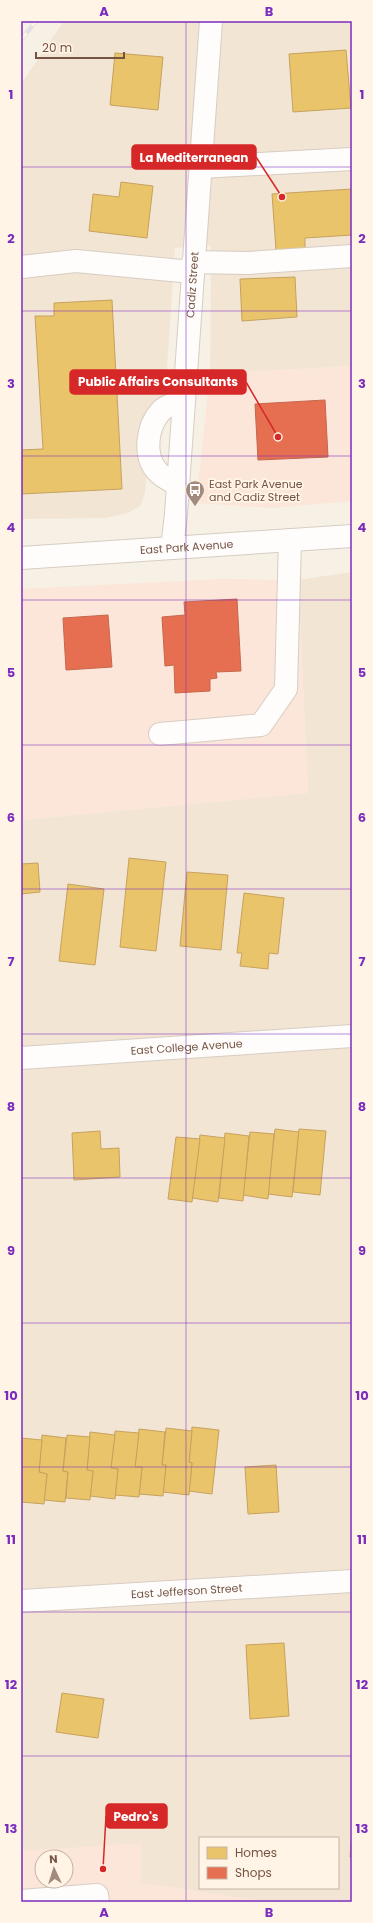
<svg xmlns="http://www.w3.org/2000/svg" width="373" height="1923" font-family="Poppins,sans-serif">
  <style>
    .residential { fill: #f3e5d4; fill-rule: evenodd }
    .commercial { fill: #fbe6d9; fill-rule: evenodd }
    .homes { fill: #e9c46a; stroke: #c6a25f }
    .shops { fill: #e76f51; stroke: #c5674d }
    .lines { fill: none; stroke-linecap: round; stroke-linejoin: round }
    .minor-casing { stroke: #d7cdc3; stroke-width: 24 }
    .minor { stroke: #fefdfb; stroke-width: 22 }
    .rail-casing { stroke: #e3e0e3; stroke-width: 4.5 }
    .rail { stroke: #fff4e5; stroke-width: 3; stroke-dasharray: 9; stroke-linecap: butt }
    .grid { fill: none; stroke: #7b2cbf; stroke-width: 1; stroke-opacity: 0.55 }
    .labels { text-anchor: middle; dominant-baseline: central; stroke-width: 4; stroke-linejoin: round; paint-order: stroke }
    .street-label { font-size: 11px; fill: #755444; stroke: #fff4e5 }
    .poi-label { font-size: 11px; fill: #755444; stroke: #fff4e5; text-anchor: start }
    .leader { fill: none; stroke: #d62828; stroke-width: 1.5 }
    .callout-dot { fill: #d62828; stroke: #fff4e5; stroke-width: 1.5 }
    .callout { fill: #d62828; stroke: #d62828; stroke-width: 1.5 }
    .callout-label { font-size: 12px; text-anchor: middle; font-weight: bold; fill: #fff }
    .neatline { fill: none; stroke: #7b2cbf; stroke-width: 1.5 }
    .grid-label { font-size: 13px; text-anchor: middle; font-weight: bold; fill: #7b2cbf }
  </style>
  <rect width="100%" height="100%" fill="#f6f0e5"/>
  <g class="residential">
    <path d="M64,21H352V366L210,374L211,280L210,245L175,248L165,397L147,471L145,493L140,506L128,513L105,518L21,519V84Z"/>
    <path d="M352,572V1902H270L141,1883V1846L21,1853V820L308,793L298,580ZM200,1838H338V1888H200Z"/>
  </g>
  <g class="commercial">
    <path d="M352,366V501L272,508L196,503L210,374Z"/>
    <path d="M222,579L298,580L308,793L21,820V589Z"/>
    <path d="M141,1843V1883L270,1902H21V1851ZM42,1857H66V1881H42Z"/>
  </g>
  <g class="homes">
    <path d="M346,50L351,108L293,112L289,54Z"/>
    <path d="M115,53L163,57L158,110L110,105Z"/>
    <path d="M121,182L153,186L147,238L89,231L93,194L119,197Z"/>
    <path d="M352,189V235L305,238V248L276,250L272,194Z"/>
    <path d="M295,277L297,317L242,321L240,279Z"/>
    <path d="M112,300L122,489L21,494V450L43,449L35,316H54V303Z"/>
    <path d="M129,858L166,862L156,951L120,947Z"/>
    <path d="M38,863L40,892L21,894V864Z"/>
    <path d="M187,872L228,875L221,950L180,946Z"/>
    <path d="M68,884L104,889L95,965L59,961Z"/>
    <path d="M244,893L284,898L278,954L269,953L268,969L240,966L242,953H237Z"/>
    <path d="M275,1129L299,1132L292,1197L268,1194Z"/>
    <path d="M299,1129L326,1131L320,1195L293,1192Z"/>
    <path d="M100,1131L101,1149L119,1148L120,1177L74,1180L72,1133Z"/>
    <path d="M250,1132L274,1134L268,1199L243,1195Z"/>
    <path d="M225,1133L249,1136L243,1201L219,1198Z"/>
    <path d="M200,1135L225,1138L218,1202L192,1198Z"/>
    <path d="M176,1137L200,1139L192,1202L168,1199Z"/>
    <path d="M192,1427L219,1430L212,1494L189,1491L192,1463L189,1462Z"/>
    <path d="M166,1428L192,1431L189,1462L192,1463L189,1495L163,1492L166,1465H162Z"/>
    <path d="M139,1429L165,1432L162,1465H166L163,1496L139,1494L142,1467H135Z"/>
    <path d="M115,1431L139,1433L135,1467H142L139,1497L115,1495L118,1469L111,1468Z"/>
    <path d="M90,1432L115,1435L111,1468L118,1469L115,1499L90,1496L93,1471L87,1470Z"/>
    <path d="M42,1435L66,1438L63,1471L68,1472L65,1502L44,1500L47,1474L39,1472Z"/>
    <path d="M67,1435L90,1437L87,1470L93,1471L90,1500L66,1498L68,1472L63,1471Z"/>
    <path d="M21,1438L42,1440L39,1472L47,1474L44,1504L21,1502Z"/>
    <path d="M276,1465L279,1512L248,1514L245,1467Z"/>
    <path d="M284,1643L289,1716L250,1719L246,1645Z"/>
    <path d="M62,1693L104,1699L98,1738L56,1732Z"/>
    <path d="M352,1832V1857H350Z"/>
  </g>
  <g class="shops">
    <path d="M325,400L328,457L258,460L255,404Z"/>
    <path d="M237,599L241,671L216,672L217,678L210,679V691L175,693L174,665L165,666L162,617L185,615L184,602Z"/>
    <path d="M108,615L112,667L66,670L63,618Z"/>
  </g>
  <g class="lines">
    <defs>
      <g id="minor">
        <path d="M200,167L352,159"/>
        <path d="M193,262L247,263L352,256"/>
        <path d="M21,267L76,261L192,272"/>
        <path d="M178,485C171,481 162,477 157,471C143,455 147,426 161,411C166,405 177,403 184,400"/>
        <path id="s1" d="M172,548L176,514L211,21"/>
        <path id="s2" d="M21,558L352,536"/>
        <path d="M160,734L261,725L286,689L290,540"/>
        <path id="s3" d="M21,1058L352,1036"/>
        <path id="s4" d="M21,1601L352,1581"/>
        <path d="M21,1901L97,1895L98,1902"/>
      </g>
    </defs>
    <use href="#minor" class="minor-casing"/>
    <use href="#minor" class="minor"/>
    <defs>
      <path id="rail" d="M21,40L36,21"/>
    </defs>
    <use href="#rail" class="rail-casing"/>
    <use href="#rail" class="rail"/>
  </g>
  <path class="grid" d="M186,21V1902M21,167H352M21,311H352M21,456H352M21,600H352M21,745H352M21,889H352M21,1034H352M21,1178H352M21,1323H352M21,1467H352M21,1612H352M21,1756H352"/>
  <defs>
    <symbol id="bus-pin" viewBox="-11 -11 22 30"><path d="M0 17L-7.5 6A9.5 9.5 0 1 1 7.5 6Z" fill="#a28b7c" stroke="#fff4e5"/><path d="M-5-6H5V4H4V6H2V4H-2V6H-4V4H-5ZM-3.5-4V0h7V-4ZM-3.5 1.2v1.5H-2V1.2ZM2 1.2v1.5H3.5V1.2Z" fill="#fff"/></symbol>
  </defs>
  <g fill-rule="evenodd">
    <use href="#bus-pin" x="184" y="479" width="22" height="30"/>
  </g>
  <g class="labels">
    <g class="street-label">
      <text stroke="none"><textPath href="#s1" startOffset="264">Cadiz Street</textPath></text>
      <text stroke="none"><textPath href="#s2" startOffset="166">East Park Avenue</textPath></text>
      <text stroke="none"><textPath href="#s3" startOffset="166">East College Avenue</textPath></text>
      <text stroke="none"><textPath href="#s4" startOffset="166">East Jefferson Street</textPath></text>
    </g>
    <g class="poi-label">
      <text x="209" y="484">East Park Avenue<tspan x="209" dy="13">and Cadiz Street</tspan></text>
    </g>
  </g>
  <path class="leader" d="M282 197L256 157M278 437L246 382M103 1869L106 1816"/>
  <g class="callout-dot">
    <circle cx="282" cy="197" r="4"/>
    <circle cx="278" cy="437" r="4"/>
    <circle cx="103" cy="1869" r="4"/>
  </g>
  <g class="callout">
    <rect x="132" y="145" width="124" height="24" rx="4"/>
    <rect x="70" y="370" width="176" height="24" rx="4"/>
    <rect x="106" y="1804" width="61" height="24" rx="4"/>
  </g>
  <g class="callout-label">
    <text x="194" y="162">La Mediterranean</text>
    <text x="158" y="386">Public Affairs Consultants</text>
    <text x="136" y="1821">Pedro's</text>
  </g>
  <rect width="373" height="1923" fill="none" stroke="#fff4e5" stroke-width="44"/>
  <rect x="199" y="1837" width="140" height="52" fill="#fff4e5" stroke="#c8b4a5"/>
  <rect x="207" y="1847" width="20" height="12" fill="#e9c46a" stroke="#c8b4a5"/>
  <text x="235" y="1857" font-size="12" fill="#755444">Homes</text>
  <rect x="207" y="1867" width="20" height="12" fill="#e76f51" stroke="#c8b4a5"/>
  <text x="235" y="1877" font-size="12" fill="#755444">Shops</text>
  <g transform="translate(54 1869) rotate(356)"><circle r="19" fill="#fff4e5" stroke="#c8b4a5"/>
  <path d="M0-3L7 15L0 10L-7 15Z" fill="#a28b7c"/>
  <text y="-6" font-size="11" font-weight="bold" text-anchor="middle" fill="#755444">N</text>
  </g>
  <path d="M36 52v6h88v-6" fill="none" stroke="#755444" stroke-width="2"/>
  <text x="42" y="52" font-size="12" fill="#755444" stroke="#fff4e5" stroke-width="3" paint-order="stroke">20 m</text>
  <rect x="22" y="22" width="329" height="1879" class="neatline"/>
  <g class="grid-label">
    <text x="104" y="16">A</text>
    <text x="269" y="16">B</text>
    <text x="11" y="99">1</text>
    <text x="362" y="99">1</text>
    <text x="11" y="243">2</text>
    <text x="362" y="243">2</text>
    <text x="11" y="388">3</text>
    <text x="362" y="388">3</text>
    <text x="11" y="532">4</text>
    <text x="362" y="532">4</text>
    <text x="11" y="677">5</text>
    <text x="362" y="677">5</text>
    <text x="11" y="822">6</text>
    <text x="362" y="822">6</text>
    <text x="11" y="966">7</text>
    <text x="362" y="966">7</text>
    <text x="11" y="1111">8</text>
    <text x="362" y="1111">8</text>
    <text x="11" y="1255">9</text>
    <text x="362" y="1255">9</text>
    <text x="11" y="1400">10</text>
    <text x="362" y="1400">10</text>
    <text x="11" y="1544">11</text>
    <text x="362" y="1544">11</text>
    <text x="11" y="1689">12</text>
    <text x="362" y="1689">12</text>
    <text x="11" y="1833">13</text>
    <text x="362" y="1833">13</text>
    <text x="104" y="1917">A</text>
    <text x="269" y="1917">B</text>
  </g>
</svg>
